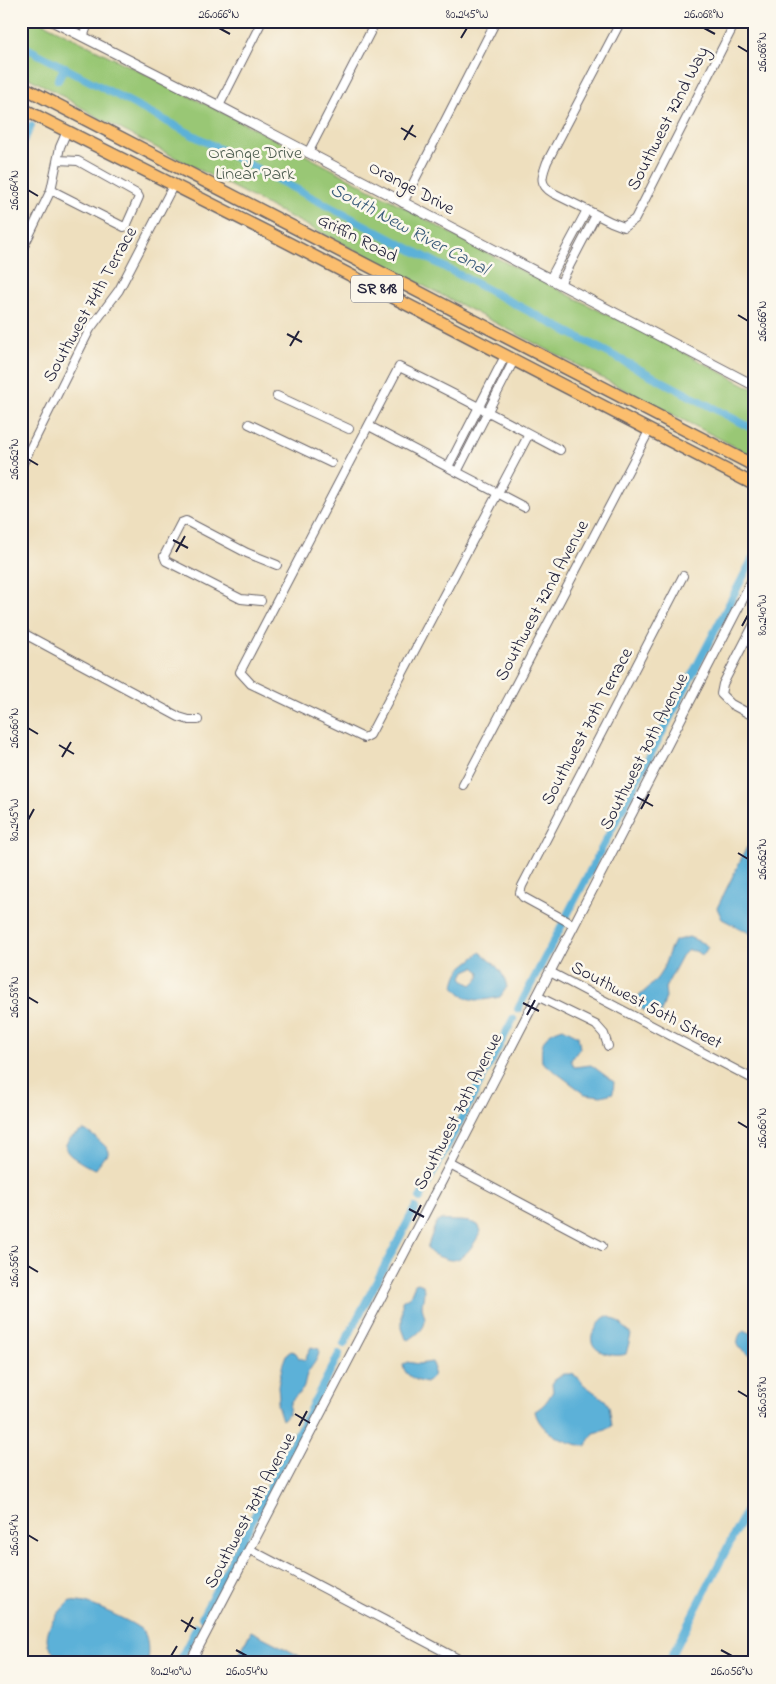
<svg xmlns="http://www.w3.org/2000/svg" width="776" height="1684" font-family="'Indie Flower',sans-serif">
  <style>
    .green { fill: #99c775; stroke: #5e7458 }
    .water { fill: #5bb1d8; stroke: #3e6a8a; fill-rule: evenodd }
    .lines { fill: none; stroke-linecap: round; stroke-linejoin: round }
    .canal { stroke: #5bb1d8; stroke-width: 8 }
    .minor-casing { stroke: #696469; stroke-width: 10 }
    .tertiary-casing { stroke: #696469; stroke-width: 11 }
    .primary-casing { stroke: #696469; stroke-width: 14 }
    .minor { stroke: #fff; stroke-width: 8 }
    .tertiary { stroke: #fff; stroke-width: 9 }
    .primary { stroke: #fbbe6e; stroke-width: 11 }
    .ticks { fill: none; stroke: #22223b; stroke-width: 2 }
    .labels { text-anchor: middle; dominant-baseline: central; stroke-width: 5; stroke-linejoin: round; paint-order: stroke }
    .shield { fill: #fbf7ec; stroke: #636270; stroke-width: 1 }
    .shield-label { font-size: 16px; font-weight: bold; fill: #22223b }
    .street-label { font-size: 18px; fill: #22223b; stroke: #fbf7ec }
    .park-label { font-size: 18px; fill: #4c5c4f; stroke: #fbf7ec }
    .water-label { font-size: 19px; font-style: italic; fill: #395b7a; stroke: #fbf7ec }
    .neatline { fill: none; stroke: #22223b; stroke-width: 2 }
    .ticks-label { font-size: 12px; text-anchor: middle; fill: #22223b }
  </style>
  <rect width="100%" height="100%" fill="#fbf7ec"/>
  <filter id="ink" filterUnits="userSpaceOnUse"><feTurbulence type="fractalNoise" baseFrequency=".02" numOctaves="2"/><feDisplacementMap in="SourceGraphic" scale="10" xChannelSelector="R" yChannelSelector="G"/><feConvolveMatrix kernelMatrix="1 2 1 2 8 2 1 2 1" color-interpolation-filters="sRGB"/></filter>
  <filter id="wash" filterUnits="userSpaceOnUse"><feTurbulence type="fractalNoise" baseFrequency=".0096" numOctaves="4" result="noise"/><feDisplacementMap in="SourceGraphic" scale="20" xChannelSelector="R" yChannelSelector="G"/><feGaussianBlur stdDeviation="1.12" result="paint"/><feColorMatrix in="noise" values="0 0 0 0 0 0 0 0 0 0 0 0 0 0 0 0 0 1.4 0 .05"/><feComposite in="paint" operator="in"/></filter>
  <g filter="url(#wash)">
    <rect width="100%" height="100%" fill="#eedfbe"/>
    <path class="green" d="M21,21H39L267,135L402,206L464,241L600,311L652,336L755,390V457L99,118L54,91L21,74Z"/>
    <g class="water">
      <path d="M755,844V936L722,919L717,908L747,847Z"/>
      <path d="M689,937L705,944L708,947L703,955L695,951L688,950L682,956L665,988L666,997L659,1019L635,1005V1000C643,992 653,985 660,974C666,964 668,951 674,941Z"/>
      <path d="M480,952C493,962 504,971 507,987L500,997C480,1001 467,1004 454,986C458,964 467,966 480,952ZM474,967L480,972L479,978L472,985L466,982L462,977L465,971Z"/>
      <path d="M563,1028L578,1036L580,1048L571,1060L574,1067L591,1065L614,1082L613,1093L601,1096L585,1094L542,1062C540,1041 544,1034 563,1028Z"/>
      <path d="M84,1130C88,1131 108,1147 109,1151L107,1156L103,1158L96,1169C87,1167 81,1162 74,1158C56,1146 71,1136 84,1130Z"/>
      <path d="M441,1220C454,1222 466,1219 478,1225L481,1231C476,1241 465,1261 451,1260C448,1260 443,1258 440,1257C434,1255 430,1253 427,1248L436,1223Z"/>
      <path d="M418,1283L423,1285C425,1292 423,1299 422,1305C422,1309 424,1314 425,1318C426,1329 417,1334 409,1340L406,1339L402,1328V1301L410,1296L415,1284Z"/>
      <path d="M607,1316C617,1319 625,1327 631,1335L626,1354C615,1358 588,1353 592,1335C593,1333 595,1331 596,1328C600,1322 601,1319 607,1316Z"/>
      <path d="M744,1330L755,1335V1359L738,1347C737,1340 738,1335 744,1330Z"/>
      <path d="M311,1347L319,1349C320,1360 309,1367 306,1377C305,1381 305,1385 303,1389C300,1393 295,1396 292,1400C286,1408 294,1411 282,1420L277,1404L279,1397L278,1386L283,1363L286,1355L291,1351L296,1353L299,1358L305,1360Z"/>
      <path d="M407,1362L419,1364L432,1362L434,1366L433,1377L426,1383C417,1381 404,1376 403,1365Z"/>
      <path d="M563,1374H572L579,1378L583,1384L605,1400L609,1406L612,1426L606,1430L594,1433L586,1446C566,1444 539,1432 535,1411C544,1406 548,1400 553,1391L552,1384L556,1378Z"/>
      <path d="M70,1601C75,1602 81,1602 85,1603C95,1605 139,1625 144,1632C149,1641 148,1654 147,1663H64C60,1658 54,1654 50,1649C40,1632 58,1612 70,1601Z"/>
      <path d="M251,1631L313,1663H235Z"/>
    </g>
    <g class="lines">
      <g class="canal">
        <path d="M21,45L755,430"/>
        <path d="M58,80L65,67"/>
        <path d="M21,146L31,126"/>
        <path d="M567,915L755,554"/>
        <path d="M518,1009L562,925"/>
        <path d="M420,1198L513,1019"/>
        <path d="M344,1344L415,1208"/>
        <path d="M202,1617L339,1354"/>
        <path d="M178,1663L197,1627"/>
        <path d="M668,1663L755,1494"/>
      </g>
    </g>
  </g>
  <g filter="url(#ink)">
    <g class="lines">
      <defs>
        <g id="minor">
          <path d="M621,21L547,162C542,176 538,184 553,193L611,222L624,227L635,219L736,21"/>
          <path d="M83,37L89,21"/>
          <path d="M219,106L262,21"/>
          <path d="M308,153L376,21"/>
          <path d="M51,190L124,227L127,224L139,197L137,194L78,161L58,160"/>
          <path d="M403,203L496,21"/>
          <path d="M21,252L51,190L60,147L67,131"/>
          <path d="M550,279L587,210"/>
          <path d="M560,284L596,215"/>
          <path d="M277,396L349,429"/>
          <path d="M249,424L331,463"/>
          <path d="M369,426L524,507"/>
          <path d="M529,434L370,735L364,738L251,684L240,672L399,367C454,393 507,422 560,450"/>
          <path d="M21,467L90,329L119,290L174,184"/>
          <path d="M448,467L505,356"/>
          <path d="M457,472L514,360"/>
          <path d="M261,601L241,599L166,561L164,556L181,523L186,521L247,553L277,565"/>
          <path d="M755,622L723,684L721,694L731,704L755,717"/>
          <path d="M21,632L179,717L189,720H198"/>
          <path d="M463,785L649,431"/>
          <path d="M574,925L523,897L520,893L522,886L683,576"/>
          <path d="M550,972L755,1080"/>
          <path d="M537,996L596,1025L604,1034L608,1046"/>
          <path d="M450,1165L602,1246"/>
          <path d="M249,1549L466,1663"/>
        </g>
        <g id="tertiary">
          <path d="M52,21L219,106L755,386"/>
          <path d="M190,1663L450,1165L755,575"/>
        </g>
        <g id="primary">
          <path d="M21,86L755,466"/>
          <path d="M21,108L271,234L755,485"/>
        </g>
      </defs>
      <use href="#minor" class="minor-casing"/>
      <use href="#tertiary" class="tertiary-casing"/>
      <use href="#primary" class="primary-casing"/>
      <use href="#minor" class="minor"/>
      <use href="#tertiary" class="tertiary"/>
      <use href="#primary" class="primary"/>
    </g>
  </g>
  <path class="ticks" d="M219,28L230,34M704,28L715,34M461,38L467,28M738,46L748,52M401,128L416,137M404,140L413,125M28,190L38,196M738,315L748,321M287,334L302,342M290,346L299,331M28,459L38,465M173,540L188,548M176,552L185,536M742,626L748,615M28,728L38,734M59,745L74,754M62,757L71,742M637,797L653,806M641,809L649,794M28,820L34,809M738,853L748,859M28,997L38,1003M523,1003L539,1011M527,1015L535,1000M738,1122L748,1128M409,1209L424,1217M413,1221L421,1205M28,1266L38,1272M738,1391L748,1397M295,1414L310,1423M299,1426L307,1411M28,1535L38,1541M181,1620L196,1629M185,1632L193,1617M236,1650L247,1656M721,1650L732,1656M171,1656L177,1646"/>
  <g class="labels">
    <rect class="shield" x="351" y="275.5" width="52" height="27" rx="4"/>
    <g class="shield-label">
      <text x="377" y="289">SR 818</text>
    </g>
    <g class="street-label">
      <text transform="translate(669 119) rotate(-63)">Southwest 72nd Way</text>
      <text transform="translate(411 189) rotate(28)">Orange Drive</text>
      <text transform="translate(357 239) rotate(27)">Griffin Road</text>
      <text transform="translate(91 305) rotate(-61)">Southwest 74th Terrace</text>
      <text transform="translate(543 601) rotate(-62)">Southwest 72nd Avenue</text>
      <text transform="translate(588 727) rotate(-62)">Southwest 70th Terrace</text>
      <text transform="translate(645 752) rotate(-63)">Southwest 70th Avenue</text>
      <text transform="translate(646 1006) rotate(28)">Southwest 50th Street</text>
      <text transform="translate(459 1112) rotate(-63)">Southwest 70th Avenue</text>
      <text transform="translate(251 1511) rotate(-62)">Southwest 70th Avenue</text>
    </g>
    <g class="park-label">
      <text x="255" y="154">Orange Drive<tspan x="255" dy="21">Linear Park</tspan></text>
    </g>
    <g class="water-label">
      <text transform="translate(409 230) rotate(28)">South New River Canal</text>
    </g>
  </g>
  <rect width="776" height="1684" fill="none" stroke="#fbf7ec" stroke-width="55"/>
  <rect x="28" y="28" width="720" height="1628" class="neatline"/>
  <g class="ticks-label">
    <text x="219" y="18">26.066°N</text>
    <text x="467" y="18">80.245°W</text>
    <text x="704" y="18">26.068°N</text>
    <text transform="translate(762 52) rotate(-90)" y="4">26.068°N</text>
    <text transform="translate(14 190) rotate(-90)" y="4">26.064°N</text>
    <text transform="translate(762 321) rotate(-90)" y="4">26.066°N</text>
    <text transform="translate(14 459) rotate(-90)" y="4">26.062°N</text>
    <text transform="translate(762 615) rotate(-90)" y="4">80.240°W</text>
    <text transform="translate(14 728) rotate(-90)" y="4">26.060°N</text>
    <text transform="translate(14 820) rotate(-90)" y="4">80.245°W</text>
    <text transform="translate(762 859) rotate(-90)" y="4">26.062°N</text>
    <text transform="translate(14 997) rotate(-90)" y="4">26.058°N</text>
    <text transform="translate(762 1128) rotate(-90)" y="4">26.060°N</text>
    <text transform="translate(14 1266) rotate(-90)" y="4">26.056°N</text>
    <text transform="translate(762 1397) rotate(-90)" y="4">26.058°N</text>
    <text transform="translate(14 1535) rotate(-90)" y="4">26.054°N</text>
    <text x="171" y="1675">80.240°W</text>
    <text x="247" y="1675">26.054°N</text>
    <text x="732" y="1675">26.056°N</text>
  </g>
</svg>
